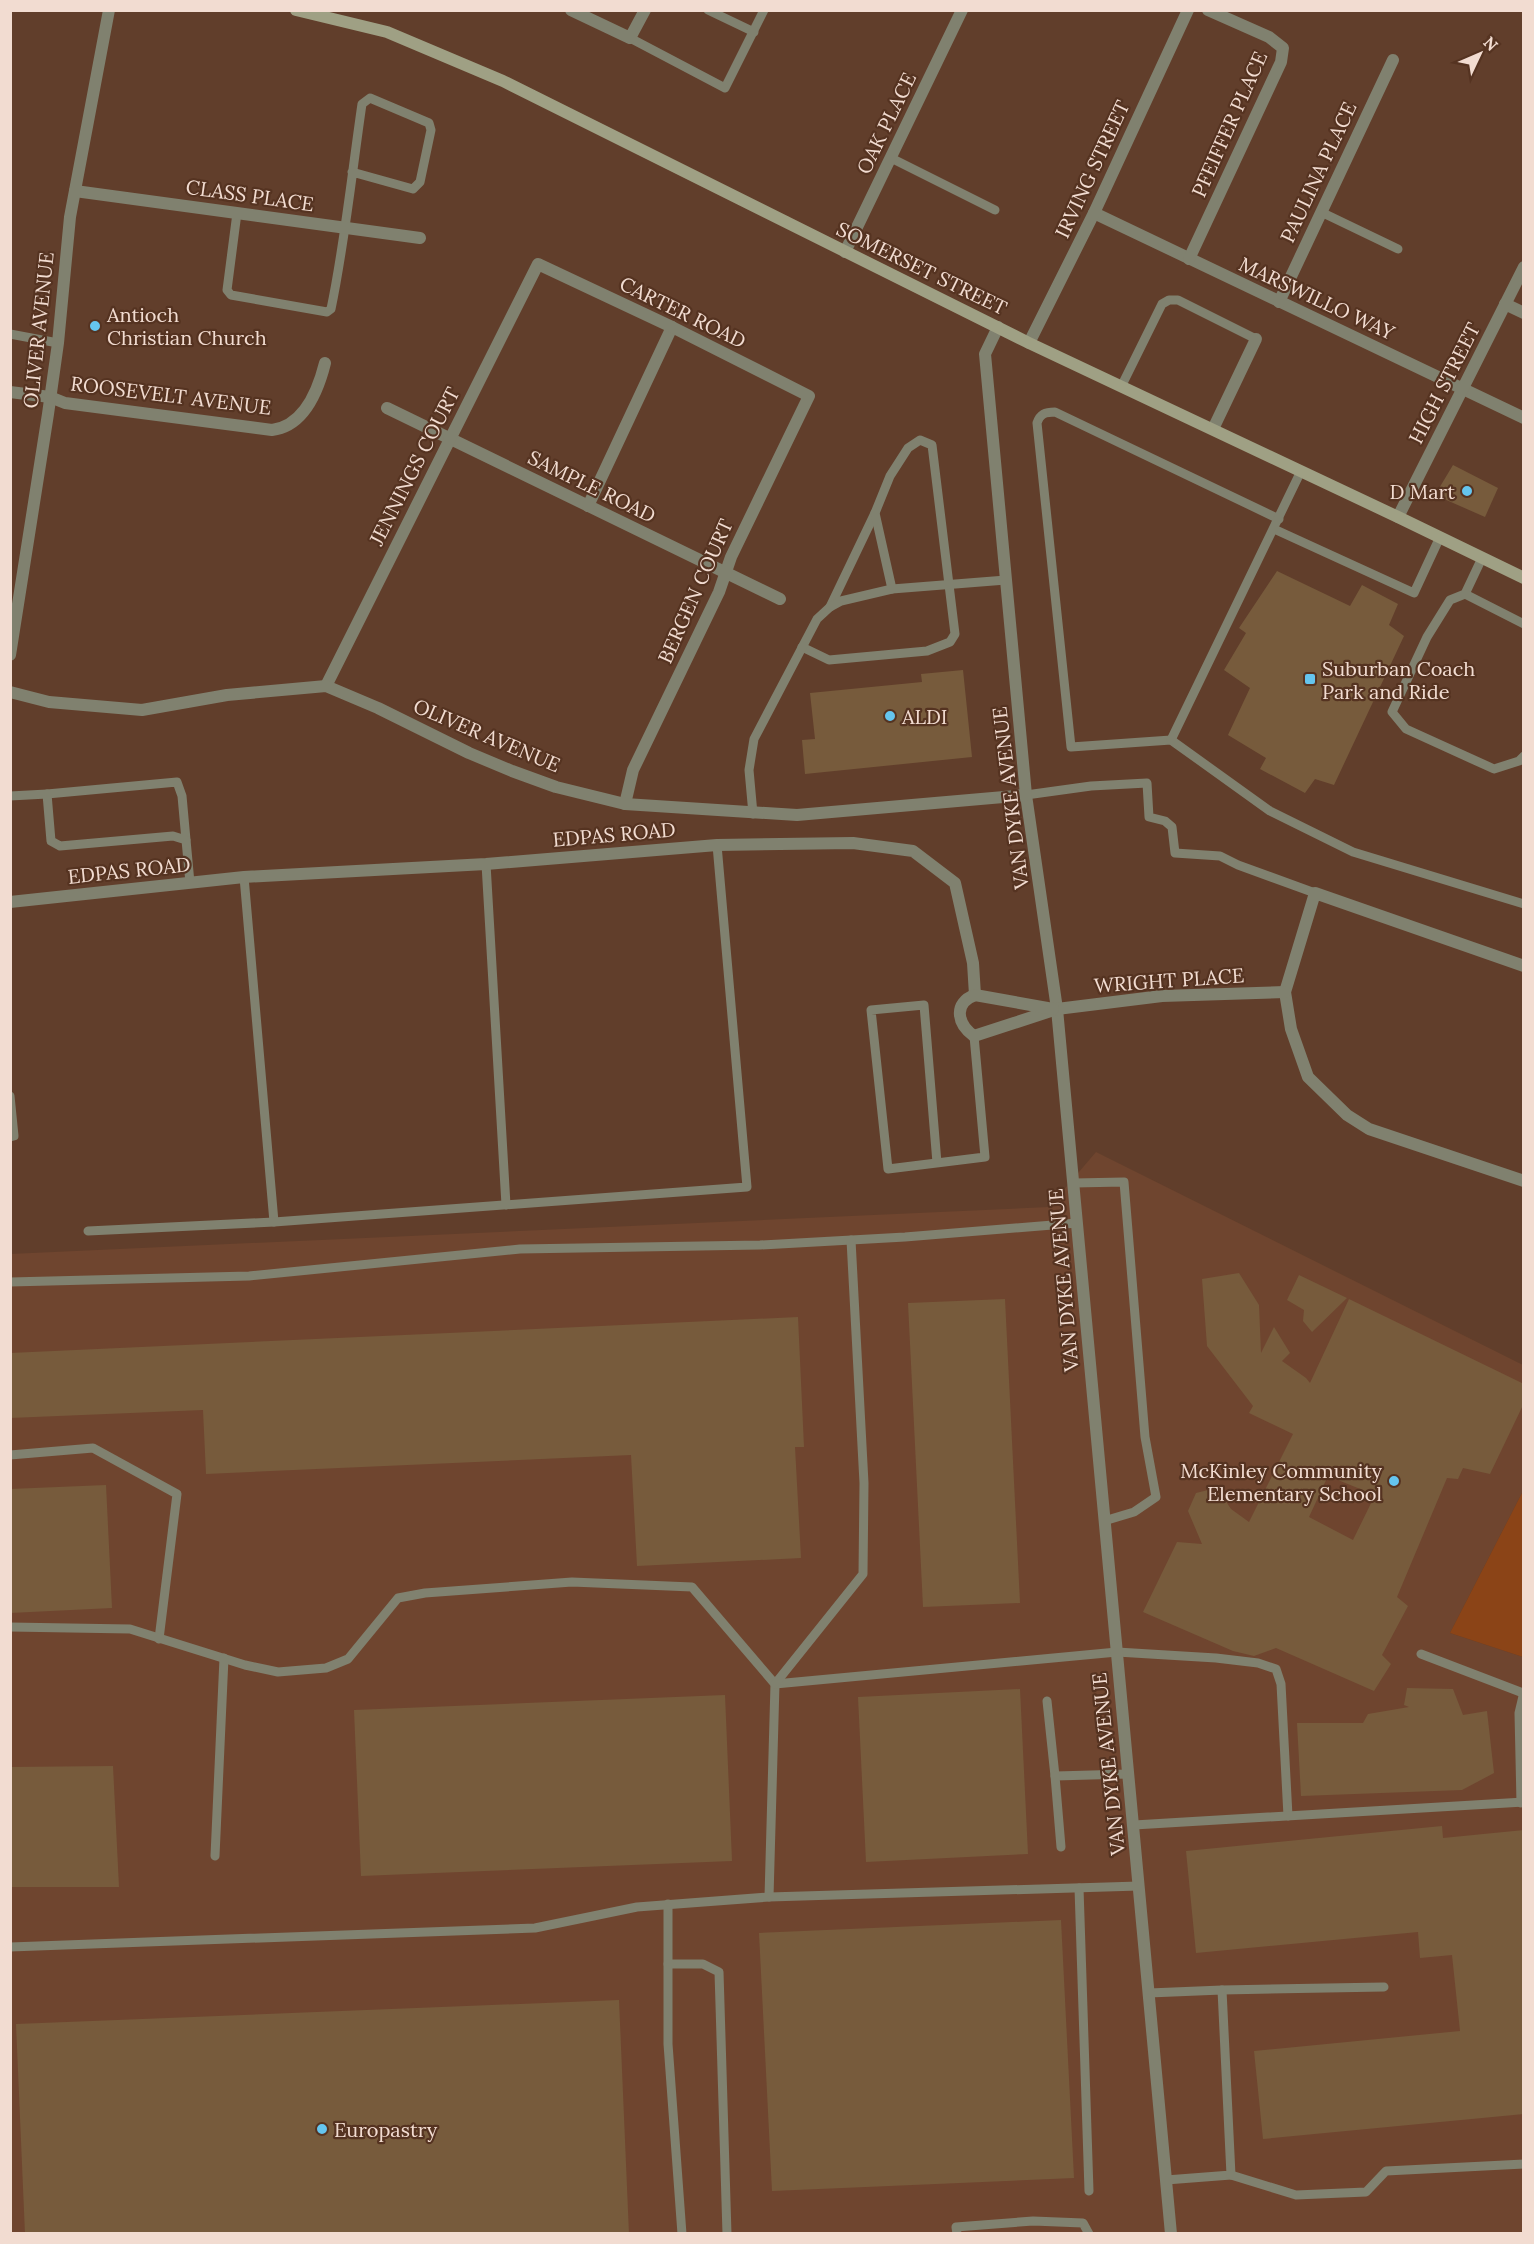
<svg xmlns="http://www.w3.org/2000/svg" width="1534" height="2244" font-family="Lora,serif">
  <style>
    .built { fill: #6f452f }
    .green { fill: #8b4417 }
    .building { fill: #775b3c; fill-rule: evenodd }
    .lines { fill: none; stroke-linecap: round; stroke-linejoin: round }
    .service { stroke: #80816f; stroke-width: 9 }
    .minor { stroke: #80816f; stroke-width: 12 }
    .secondary { stroke: #9fa084; stroke-width: 12 }
    .poi-dot { fill: #65c5ee; stroke: #553321; stroke-width: 2 }
    .labels { text-anchor: middle; dominant-baseline: central; stroke-width: 4.5; stroke-linejoin: round; paint-order: stroke }
    .street-label { font-size: 20px; fill: #f2dcd1; stroke: #553321 }
    .poi-label { font-size: 20px; fill: #f2dcd1; stroke: #553321; text-anchor: start }
  </style>
  <rect width="100%" height="100%" fill="#613e2b"/>
  <path class="built" d="M1096,1152L1523,1365V1491L1450,1633L1523,1657V2233H11L10,1254L1049,1207Z"/>
  <path class="green" d="M1523,1491V1657L1450,1633Z"/>
  <g class="building">
    <path d="M1453,465L1498,488L1485,517L1435,495Z"/>
    <path d="M1277,571L1350,606L1362,585L1398,604L1389,625L1404,636L1334,785L1315,779L1305,793L1260,769L1266,758L1228,735L1250,688L1224,670L1246,633L1239,628Z"/>
    <path d="M963,670L972,757L805,774L802,740L815,739L810,693L922,682L921,674Z"/>
    <path d="M1239,1273L1259,1305L1261,1353L1274,1327L1290,1353L1282,1361L1306,1378L1310,1383L1349,1299L1524,1384V1403L1490,1474L1463,1468L1458,1479L1447,1478L1397,1597L1408,1606L1382,1655L1391,1664L1374,1691L1276,1648L1254,1656L1233,1651L1143,1612L1177,1542L1202,1544L1188,1511L1196,1493L1208,1490L1223,1497L1231,1509L1249,1522L1293,1434L1249,1413L1253,1406L1207,1346L1202,1279ZM1328,1476L1375,1495L1353,1540L1309,1517Z"/>
    <path d="M1299,1275L1347,1298L1312,1332L1303,1321L1304,1310L1287,1300Z"/>
    <path d="M1005,1299L1020,1603L923,1607L908,1303Z"/>
    <path d="M798,1317L804,1447H795L801,1558L637,1566L631,1455L206,1474L203,1410L10,1418V1353Z"/>
    <path d="M106,1485L112,1608L10,1613V1489Z"/>
    <path d="M1407,1688L1453,1689L1463,1715L1487,1711L1494,1773L1462,1790L1301,1796L1297,1723H1363L1368,1714L1409,1707L1404,1705Z"/>
    <path d="M1020,1689L1028,1854L866,1862L858,1697Z"/>
    <path d="M725,1695L732,1861L361,1876L354,1710Z"/>
    <path d="M113,1766L119,1887H10V1767Z"/>
    <path d="M1442,1826L1443,1838L1524,1830V2114L1263,2139L1254,2051L1460,2031L1452,1955L1420,1958L1418,1932L1196,1953L1186,1851Z"/>
    <path d="M1061,1920L1074,2178L772,2191L759,1933Z"/>
    <path d="M619,2000L629,2234H25L16,2024Z"/>
  </g>
  <g class="lines">
    <g class="service">
      <path d="M708,10L754,32"/>
      <path d="M630,38L725,88L764,10"/>
      <path d="M891,158L995,210"/>
      <path d="M1321,212L1398,249"/>
      <path d="M237,213L227,290L231,295L327,312L331,309C345,242 352,172 362,104L370,98L429,123L431,130L420,182L413,189L352,172"/>
      <path d="M10,334L58,343"/>
      <path d="M1121,387L1162,304L1169,300H1178L1256,339"/>
      <path d="M1279,519L1055,412C1045,412 1040,414 1037,423L1071,747L1171,740L1270,811L1353,852L1524,904"/>
      <path d="M1274,529L1414,593L1440,537"/>
      <path d="M1482,558L1465,594L1450,600L1427,637L1392,712L1406,729L1494,769L1519,761L1524,756"/>
      <path d="M1465,594L1524,624"/>
      <path d="M830,607L875,513"/>
      <path d="M802,647L829,660L927,651L950,642L955,634L932,445L920,440L908,448L890,476L875,513L892,589"/>
      <path d="M1171,740L1301,471"/>
      <path d="M47,794L177,782L182,796L186,840"/>
      <path d="M1026,795L1091,786L1147,783L1149,817L1165,821L1172,827L1175,853L1220,856L1238,865L1315,893"/>
      <path d="M10,796L47,794L51,841L60,846L173,836L186,840L190,883"/>
      <path d="M753,814L749,770L754,739L817,619L830,607L841,601L892,589L1006,580"/>
      <path d="M486,864L506,1205"/>
      <path d="M244,877L274,1222"/>
      <path d="M10,1096L14,1136L10,1137"/>
      <path d="M937,1163L924,1005L871,1010L888,1169L985,1157L974,1036"/>
      <path d="M1074,1183L1124,1182L1145,1437L1156,1497L1134,1512L1104,1521"/>
      <path d="M88,1231L274,1222L747,1187L717,845"/>
      <path d="M10,1282L249,1276L520,1249L760,1245L905,1237L1077,1223"/>
      <path d="M10,1455L93,1448L177,1494L159,1639"/>
      <path d="M10,1627L130,1629L245,1665L278,1672L326,1668L348,1659L398,1598L425,1593L572,1582L692,1587L775,1684L769,1897"/>
      <path d="M1421,1654L1523,1693"/>
      <path d="M775,1684L1117,1652L1216,1658L1258,1663L1276,1669L1281,1684L1288,1816"/>
      <path d="M775,1684L863,1574L864,1483L851,1240"/>
      <path d="M1047,1701L1055,1776L1128,1774"/>
      <path d="M1055,1776L1061,1847"/>
      <path d="M1521,1803L1519,1713L1524,1692"/>
      <path d="M1134,1825L1524,1802"/>
      <path d="M215,1856L224,1658"/>
      <path d="M1079,1888L1089,2191"/>
      <path d="M668,1904V2044L682,2234"/>
      <path d="M10,1947L535,1928L637,1907L769,1897L1139,1886"/>
      <path d="M668,1964H703L719,1972L727,2234"/>
      <path d="M1222,1990L1384,1987"/>
      <path d="M1149,1993L1222,1990L1231,2175L1166,2180"/>
      <path d="M1231,2175L1296,2195L1366,2192L1386,2171L1524,2164"/>
      <path d="M957,2234L956,2227L1033,2221L1083,2223L1089,2234"/>
    </g>
    <g class="minor">
      <path d="M571,10L630,38L645,10"/>
      <path d="M75,191L420,238"/>
      <path d="M1094,213L1524,418"/>
      <path d="M845,252L962,10"/>
      <path d="M1189,259L1281,62L1283,48L1269,37L1208,10"/>
      <path d="M1279,302L1393,60"/>
      <path d="M1505,304L1524,313"/>
      <path d="M998,327L985,354L1026,795L1057,1009L1171,2234"/>
      <path d="M1029,343L1094,213L1188,10"/>
      <path d="M10,392L50,397L65,403L272,430C304,426 318,391 325,363"/>
      <path d="M387,408L780,599"/>
      <path d="M1213,429L1256,339"/>
      <path d="M588,506L672,327"/>
      <path d="M1398,517L1524,267"/>
      <path d="M10,655L48,414L58,343L70,217L109,10"/>
      <path d="M326,686L538,264L672,327L809,396L731,557L719,592L633,770L625,804"/>
      <path d="M10,692L49,702L142,710L227,695L326,686L378,708L469,753L512,771L556,787L625,804L797,815L1026,795"/>
      <path d="M10,902L244,877L486,864L717,845L853,843L913,851L955,883L973,963L975,995"/>
      <path d="M1524,966L1315,893L1285,992L1291,1029L1308,1077L1347,1115L1369,1129L1524,1181"/>
      <path d="M975,995C953,1003 957,1024 974,1036L1057,1009L1162,996L1285,992"/>
      <path d="M975,995L1053,1009"/>
    </g>
    <path class="secondary" d="M296,10L387,32L503,81L1029,343L1398,517L1524,578"/>
  </g>
  <g class="poi-dot">
    <circle cx="95" cy="326" r="6"/>
    <circle cx="1467" cy="491" r="6"/>
    <rect x="1304" y="673" width="12" height="12" rx="3"/>
    <circle cx="890" cy="716" r="6"/>
    <circle cx="1394" cy="1481" r="6"/>
    <circle cx="322" cy="2129" r="6"/>
  </g>
  <g class="labels">
    <g class="street-label">
      <text transform="translate(886 123) rotate(-64)">OAK PLACE</text>
      <text transform="translate(1229 124) rotate(-66)">PFEIFFER PLACE</text>
      <text transform="translate(1092 169) rotate(-65)">IRVING STREET</text>
      <text transform="translate(1318 172) rotate(-65)">PAULINA PLACE</text>
      <text transform="translate(250 195) rotate(8)">CLASS PLACE</text>
      <text transform="translate(922 268) rotate(26)">SOMERSET STREET</text>
      <text transform="translate(1317 298) rotate(25)">MARSWILLO WAY</text>
      <text transform="translate(683 312) rotate(26)">CARTER ROAD</text>
      <text transform="translate(38 330) rotate(-84)">OLIVER AVENUE</text>
      <text transform="translate(1444 383) rotate(-63)">HIGH STREET</text>
      <text transform="translate(171 395) rotate(7)">ROOSEVELT AVENUE</text>
      <text transform="translate(414 466) rotate(-63)">JENNINGS COURT</text>
      <text transform="translate(592 486) rotate(26)">SAMPLE ROAD</text>
      <text transform="translate(695 591) rotate(-66)">BERGEN COURT</text>
      <text transform="translate(487 735) rotate(23)">OLIVER AVENUE</text>
      <text transform="translate(1010 798) rotate(-97)">VAN DYKE AVENUE</text>
      <text transform="translate(614 834) rotate(-5)">EDPAS ROAD</text>
      <text transform="translate(129 870) rotate(-6)">EDPAS ROAD</text>
      <text transform="translate(1169 980) rotate(-4)">WRIGHT PLACE</text>
      <text transform="translate(1063 1280) rotate(-95)">VAN DYKE AVENUE</text>
      <text transform="translate(1108 1764) rotate(-96)">VAN DYKE AVENUE</text>
    </g>
    <g class="poi-label">
      <text x="107" y="314">Antioch<tspan x="107" dy="23">Christian Church</tspan></text>
      <text x="1455" y="491" text-anchor="end">D Mart</text>
      <text x="1322" y="668">Suburban Coach<tspan x="1322" dy="23">Park and Ride</tspan></text>
      <text x="902" y="716">ALDI</text>
      <text x="1382" y="1470" text-anchor="end">McKinley Community<tspan x="1382" dy="23">Elementary School</tspan></text>
      <text x="334" y="2129">Europastry</text>
    </g>
  </g>
  <rect width="1534" height="2244" fill="none" stroke="#f2dcd1" stroke-width="24"/>
  <g transform="translate(1480 54) rotate(46)" stroke="#553321" stroke-width="4.5" paint-order="stroke">
  <path d="M0-4.5L10 22L0 15L-10 22Z" fill="#f2dcd1"/>
  <text y="-9" font-size="16" font-weight="bold" text-anchor="middle" fill="#f2dcd1">N</text>
  </g>
</svg>
